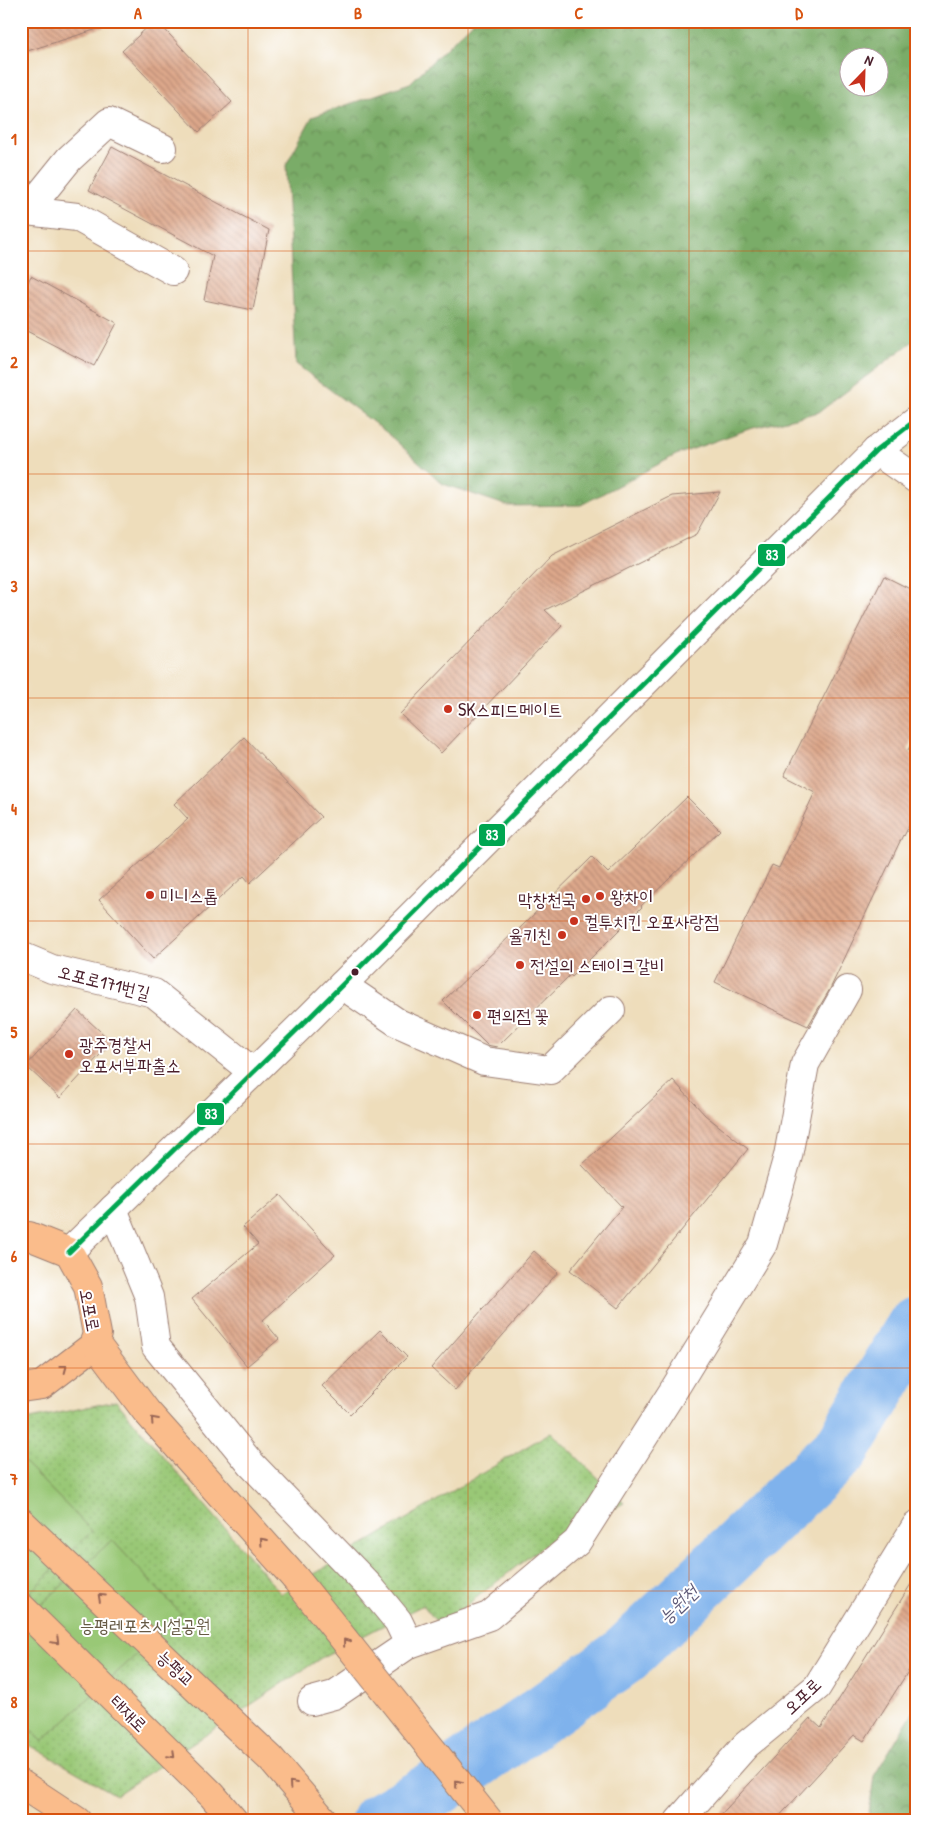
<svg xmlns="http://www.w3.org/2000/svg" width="937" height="1842" font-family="'Patrick Hand','Poor Story',sans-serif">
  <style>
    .forest { fill: url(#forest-crowns); stroke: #626649; fill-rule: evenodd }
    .park { fill: url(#park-dots); stroke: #727450 }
    .garden { fill: #99c876; stroke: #727450 }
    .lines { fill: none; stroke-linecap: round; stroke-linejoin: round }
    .river { stroke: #7fb2ec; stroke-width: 58 }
    .building { fill: url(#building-back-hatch) }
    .minor-casing { stroke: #9c7e73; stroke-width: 30 }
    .major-casing { stroke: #9c7e73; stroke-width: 30 }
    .highway-casing { stroke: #9c7e73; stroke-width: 30 }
    .minor { stroke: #fff; stroke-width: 28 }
    .major { stroke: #fabc8b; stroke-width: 28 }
    .highway { stroke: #fabc8b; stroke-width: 28 }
    .highway-bridge-casing { stroke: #9c7e73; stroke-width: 30; stroke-linecap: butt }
    .highway-bridge { stroke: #fabc8b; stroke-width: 28 }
    .bus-1-casing { stroke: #fff; stroke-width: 9 }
    .bus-1 { stroke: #00a651; stroke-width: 5 }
    .oneway { stroke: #996656 }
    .grid { fill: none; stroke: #d8530f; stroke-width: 1; stroke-opacity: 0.55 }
    .poi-dot { fill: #c8321e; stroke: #fff; stroke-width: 2 }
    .bus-dot { fill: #4a1f2b; stroke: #fff; stroke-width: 2 }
    .labels { text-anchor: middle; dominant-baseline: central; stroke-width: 4; stroke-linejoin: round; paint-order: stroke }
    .poi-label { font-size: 18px; fill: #4a1f2b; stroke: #fff; text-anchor: start }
    .street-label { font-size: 18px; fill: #4a1f2b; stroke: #fff }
    .park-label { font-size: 18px; fill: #665a45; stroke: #fff }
    .water-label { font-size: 19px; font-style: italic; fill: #5f5a78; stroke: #fff }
    .line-badge { stroke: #fff; stroke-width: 2 }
    .badge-label { font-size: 14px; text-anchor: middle; font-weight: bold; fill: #fff }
    .neatline { fill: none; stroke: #d8530f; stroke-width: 2 }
    .grid-label { font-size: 16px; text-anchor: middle; font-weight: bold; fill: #d8530f }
  </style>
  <defs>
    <pattern id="forest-crowns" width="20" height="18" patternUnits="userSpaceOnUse" patternTransform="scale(1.25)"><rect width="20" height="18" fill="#7aac67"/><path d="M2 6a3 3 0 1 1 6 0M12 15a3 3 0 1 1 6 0" fill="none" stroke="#668b55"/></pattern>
    <pattern id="park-dots" width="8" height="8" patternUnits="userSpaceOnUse" patternTransform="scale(1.25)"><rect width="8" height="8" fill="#99c876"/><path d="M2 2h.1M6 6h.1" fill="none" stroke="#85ab66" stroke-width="1.8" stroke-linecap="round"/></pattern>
    <pattern id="building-back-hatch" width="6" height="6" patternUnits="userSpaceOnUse" patternTransform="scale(1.25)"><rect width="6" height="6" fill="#dda88b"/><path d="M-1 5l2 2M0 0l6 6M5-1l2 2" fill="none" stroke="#b58872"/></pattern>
  </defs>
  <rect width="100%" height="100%" fill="#fff"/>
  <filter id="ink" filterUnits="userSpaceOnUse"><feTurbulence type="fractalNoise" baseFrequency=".02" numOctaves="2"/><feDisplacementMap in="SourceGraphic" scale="10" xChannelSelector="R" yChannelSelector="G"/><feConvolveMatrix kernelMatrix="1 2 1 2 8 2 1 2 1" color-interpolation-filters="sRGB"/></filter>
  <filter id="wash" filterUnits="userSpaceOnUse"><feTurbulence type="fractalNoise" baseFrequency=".0096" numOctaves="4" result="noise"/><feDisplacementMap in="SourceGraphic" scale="20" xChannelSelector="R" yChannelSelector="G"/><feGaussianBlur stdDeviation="1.12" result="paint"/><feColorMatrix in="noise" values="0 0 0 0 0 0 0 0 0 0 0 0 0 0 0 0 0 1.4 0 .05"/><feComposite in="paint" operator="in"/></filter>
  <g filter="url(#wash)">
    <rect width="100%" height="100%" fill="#edb"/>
    <g class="forest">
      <path d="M474,21H916V339L819,412L749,429L676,455L581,505L508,506L443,484L386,432L296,364L286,165L312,117L410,83ZM850,58H880V88H850Z"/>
      <path d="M916,1707V1821H868L874,1776Z"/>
    </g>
    <path class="park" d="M116,1401L281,1594L551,1432L624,1503L548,1542L440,1626L423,1605L324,1656L116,1795L21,1740V1421Z"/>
    <g class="garden">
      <path d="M21,1459L92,1531L21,1601Z"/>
      <path d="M112,1540L181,1614L42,1741L21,1719V1623Z"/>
    </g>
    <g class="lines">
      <path class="river" d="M380,1821L425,1796L623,1657L842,1448L916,1325"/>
    </g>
    <g id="blocks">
      <g class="building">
        <path d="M21,21H103L104,27L21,53Z"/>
        <path d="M154,21H157L232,102L199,132L122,51Z"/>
        <path d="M112,147L269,230L253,310L204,300L213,256L89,190Z"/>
        <path d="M31,276L117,323L94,366L21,328V295Z"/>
        <path d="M720,492L697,534L545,610L562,626L441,753L400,714L552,556L672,496Z"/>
        <path d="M884,576L916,592V734L908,750L916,757V812L904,836L903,835L830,989L808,1026L715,982L772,865L779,868L815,792L784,776Z"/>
        <path d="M244,737L321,817L250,883L244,876L153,959L99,900L188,819L174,804Z"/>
        <path d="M687,797L720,830L641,906L642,907L572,977L570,975L497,1047L487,1045L443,1001L514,932L515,933L592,857L608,873Z"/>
        <path d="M77,1010L112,1042L60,1098L26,1066Z"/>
        <path d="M673,1080L705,1115L748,1149L618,1308L570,1270L622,1207L582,1165Z"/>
        <path d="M280,1195L335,1255L263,1320L279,1339L247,1366L192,1299L258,1244L243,1227Z"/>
        <path d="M534,1251L558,1272L455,1390L431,1368Z"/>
        <path d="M380,1330L407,1357L350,1414L322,1386Z"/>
        <path d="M916,1576V1659L864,1741L854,1735L775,1821H715L810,1718L821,1728Z"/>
      </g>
    </g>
  </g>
  <g filter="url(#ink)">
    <use href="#blocks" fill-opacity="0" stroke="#9c7e73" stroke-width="1"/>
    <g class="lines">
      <defs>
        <g id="minor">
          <path d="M27,211L69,159L109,122L163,148"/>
          <path d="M21,214L27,211L77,217L173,271"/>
          <path d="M876,451L916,479"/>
          <path d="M21,956L52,969L154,993L253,1072"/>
          <path d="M342,985L398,1023L484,1061L550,1070L611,1010"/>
          <path d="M113,1209L149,1297L156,1347L251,1464L370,1587L398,1621L409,1644L334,1695L312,1701"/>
          <path d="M69,1252L310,1017L876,451L916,420"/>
          <path d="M409,1644L489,1616L577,1542L675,1388L763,1244L788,1156L805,1064L847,990"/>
          <path d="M679,1821L746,1745L817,1687L916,1526"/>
        </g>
        <path id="major" d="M21,1237L29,1236L69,1252L88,1286L97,1334L93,1346L42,1385L21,1388"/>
        <g id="highway">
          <path d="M95,1340L98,1347L146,1411L295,1578"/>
          <path d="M21,1522L271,1759L324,1821"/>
          <path d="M21,1607L212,1795L234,1821"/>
          <path d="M21,1784L77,1821"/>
        </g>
      </defs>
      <use href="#minor" class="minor-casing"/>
      <use href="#major" class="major-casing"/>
      <use href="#highway" class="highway-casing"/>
      <use href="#minor" class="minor"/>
      <use href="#major" class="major"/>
      <use href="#highway" class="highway"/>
      <defs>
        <path id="highway-bridge" d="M295,1578L489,1821"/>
      </defs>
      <use href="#highway-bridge" class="highway-bridge-casing"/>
      <use href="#highway-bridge" class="highway-bridge"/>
      <defs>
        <path id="bus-1" d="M69,1252L310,1017L876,451L916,420"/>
      </defs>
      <use href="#bus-1" class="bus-1-casing"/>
      <use href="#bus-1" class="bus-1"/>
    </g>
    <defs><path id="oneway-chevron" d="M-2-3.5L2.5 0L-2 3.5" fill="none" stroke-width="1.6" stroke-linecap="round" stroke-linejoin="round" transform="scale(1.25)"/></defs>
    <g class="oneway">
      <use href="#oneway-chevron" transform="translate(64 1368) rotate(-37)"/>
      <use href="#oneway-chevron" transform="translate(154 1420) rotate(-132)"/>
      <use href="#oneway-chevron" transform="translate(263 1541) rotate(-132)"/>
      <use href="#oneway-chevron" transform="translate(101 1597) rotate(-137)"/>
      <use href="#oneway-chevron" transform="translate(56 1641) rotate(45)"/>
      <use href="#oneway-chevron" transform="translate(346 1642) rotate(-129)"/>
      <use href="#oneway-chevron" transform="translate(172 1755) rotate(45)"/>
      <use href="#oneway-chevron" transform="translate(458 1783) rotate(-129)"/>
      <use href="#oneway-chevron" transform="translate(292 1784) rotate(-131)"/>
    </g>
  </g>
  <path class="grid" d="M248,21V1821M468,21V1821M689,21V1821M21,251H916M21,474H916M21,698H916M21,921H916M21,1144H916M21,1368H916M21,1591H916"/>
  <g class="poi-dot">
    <circle cx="448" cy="709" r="5"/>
    <circle cx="150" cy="895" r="5"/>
    <circle cx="600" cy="896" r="5"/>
    <circle cx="586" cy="899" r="5"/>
    <circle cx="574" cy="921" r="5"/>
    <circle cx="562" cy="935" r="5"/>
    <circle cx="520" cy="965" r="5"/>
    <circle cx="477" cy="1015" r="5"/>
    <circle cx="69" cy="1054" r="5"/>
  </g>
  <circle class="bus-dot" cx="355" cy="972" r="4.5"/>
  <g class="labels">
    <g class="poi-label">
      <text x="458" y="709">SK스피드메이트</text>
      <text x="160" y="895">미니스톱</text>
      <text x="610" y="896">왕차이</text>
      <text x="576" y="899" text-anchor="end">막창천국</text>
      <text x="584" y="921">컬투치킨 오포사랑점</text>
      <text x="552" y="935" text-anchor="end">율키친</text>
      <text x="530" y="965">전설의 스테이크갈비</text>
      <text x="487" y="1015">편의점 꽃</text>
      <text x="79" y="1044">광주경찰서<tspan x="79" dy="21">오포서부파출소</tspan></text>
    </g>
    <g class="street-label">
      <text transform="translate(104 982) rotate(14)">오포로171번길</text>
      <text transform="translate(90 1310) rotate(79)">오포로</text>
      <text transform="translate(176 1668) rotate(43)">능평교</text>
      <text transform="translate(802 1696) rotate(-44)">오포로</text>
      <text transform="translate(129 1713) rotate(45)">태재로</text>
    </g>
    <g class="park-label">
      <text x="145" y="1625">능평레포츠시설공원</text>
    </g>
    <g class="water-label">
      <text transform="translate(678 1604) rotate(-44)">능원천</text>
    </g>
  </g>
  <g class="line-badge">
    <rect x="757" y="543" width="29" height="24" rx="5" fill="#00a651"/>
    <rect x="478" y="823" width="28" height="24" rx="5" fill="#00a651"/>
    <rect x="196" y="1102" width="29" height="24" rx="5" fill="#00a651"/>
  </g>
  <g class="badge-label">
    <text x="772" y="560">83</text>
    <text x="492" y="840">83</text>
    <text x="211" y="1119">83</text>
  </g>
  <rect width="937" height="1842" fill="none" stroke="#fff" stroke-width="55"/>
  <g transform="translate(864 72) rotate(23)"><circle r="24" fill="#ffffff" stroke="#b7a5aa"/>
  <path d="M0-4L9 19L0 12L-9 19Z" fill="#c8321e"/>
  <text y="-8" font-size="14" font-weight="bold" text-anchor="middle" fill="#4a1f2b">N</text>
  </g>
  <rect x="28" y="28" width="882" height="1786" class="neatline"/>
  <g class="grid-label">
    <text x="138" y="19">A</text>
    <text x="358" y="19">B</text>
    <text x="579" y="19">C</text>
    <text x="799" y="19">D</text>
    <text x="14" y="145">1</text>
    <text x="14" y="368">2</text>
    <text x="14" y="592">3</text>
    <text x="14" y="815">4</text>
    <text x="14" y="1038">5</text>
    <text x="14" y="1262">6</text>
    <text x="14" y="1485">7</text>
    <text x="14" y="1708">8</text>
  </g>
</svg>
